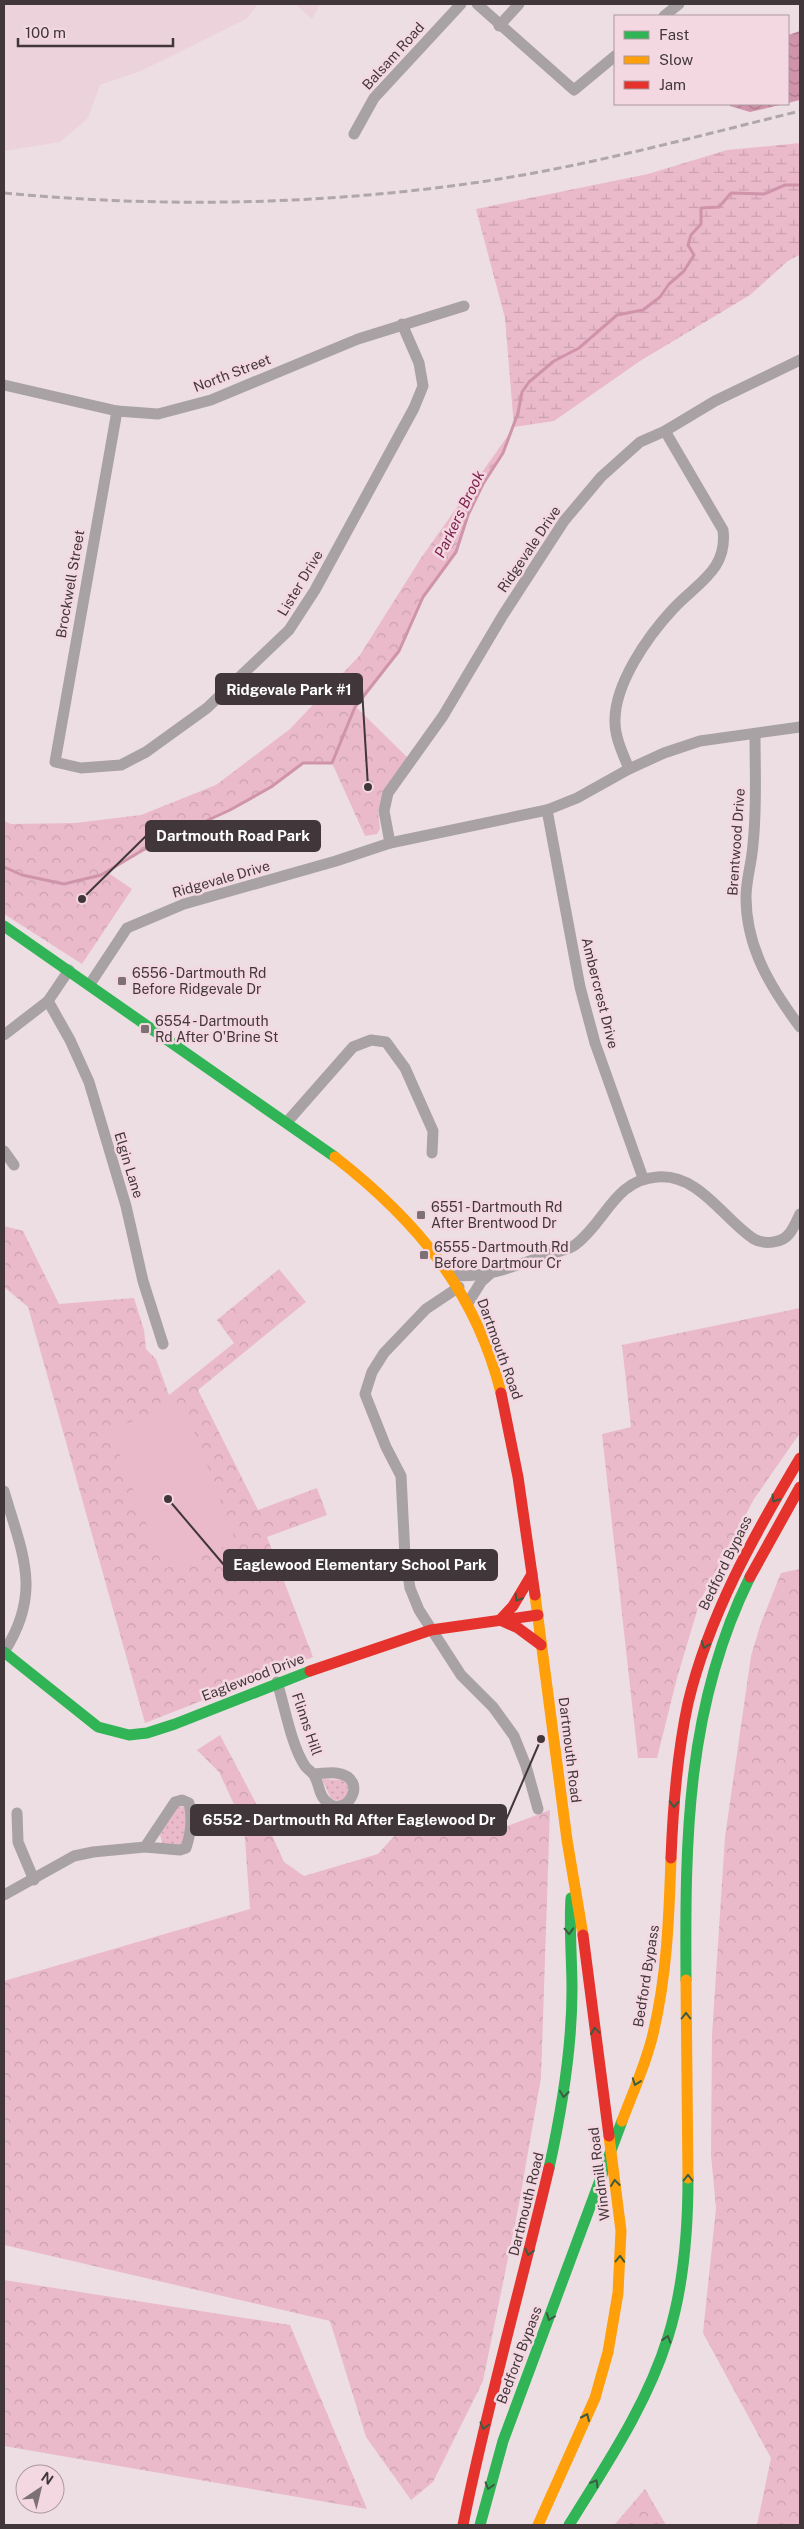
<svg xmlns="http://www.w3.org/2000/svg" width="804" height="2529" font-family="'Public Sans',sans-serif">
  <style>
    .built { fill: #ecd3db }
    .grass { fill: url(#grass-dots) }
    .forest { fill: url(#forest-crowns) }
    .wetland { fill: url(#wetland-marsh) }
    .pitch { fill: #eabacb }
    .water { fill: url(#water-waves) }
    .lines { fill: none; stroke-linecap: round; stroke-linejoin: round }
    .stream { stroke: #d094aa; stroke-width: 3 }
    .street { stroke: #a8a2a4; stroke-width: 11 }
    .fast { stroke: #30b455; stroke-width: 11 }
    .slow { stroke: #ff9f0a; stroke-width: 11 }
    .jam { stroke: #e5322d; stroke-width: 11 }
    .rail { stroke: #b0a7aa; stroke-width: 3; stroke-dasharray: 8 4; stroke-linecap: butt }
    .oneway { stroke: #3c5c42 }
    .poi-dot { fill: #7d7175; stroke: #f3d8e1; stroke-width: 2 }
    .labels { text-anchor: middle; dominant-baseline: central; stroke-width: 5; stroke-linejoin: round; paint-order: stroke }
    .street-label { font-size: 14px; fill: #41373a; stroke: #f3d8e1 }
    .poi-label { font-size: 14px; fill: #41373a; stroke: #f3d8e1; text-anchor: start }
    .water-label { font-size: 15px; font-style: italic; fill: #7c1e4a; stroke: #f3d8e1 }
    .leader { fill: none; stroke: #41373a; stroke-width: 2 }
    .callout-dot { fill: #41373a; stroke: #f3d8e1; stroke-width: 2 }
    .callout { fill: #41373a; stroke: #41373a; stroke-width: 2 }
    .callout-label { font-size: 15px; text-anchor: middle; font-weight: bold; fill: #fff }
  </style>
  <defs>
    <pattern id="grass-dots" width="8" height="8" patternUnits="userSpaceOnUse" patternTransform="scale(1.25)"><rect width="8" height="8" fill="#eabacb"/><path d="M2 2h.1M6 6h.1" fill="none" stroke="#caa0af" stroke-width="1.8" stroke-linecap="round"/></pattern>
    <pattern id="forest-crowns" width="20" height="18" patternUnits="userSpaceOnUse" patternTransform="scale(1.25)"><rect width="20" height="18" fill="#eabacb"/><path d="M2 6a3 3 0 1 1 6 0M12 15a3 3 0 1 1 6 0" fill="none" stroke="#caa0af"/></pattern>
    <pattern id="wetland-marsh" width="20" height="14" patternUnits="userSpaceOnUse" patternTransform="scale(1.25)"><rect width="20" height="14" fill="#eabacb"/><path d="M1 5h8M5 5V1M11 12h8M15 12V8" fill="none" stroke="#caa0af"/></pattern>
    <pattern id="water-waves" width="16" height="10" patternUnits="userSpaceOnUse" patternTransform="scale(1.25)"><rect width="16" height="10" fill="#d094aa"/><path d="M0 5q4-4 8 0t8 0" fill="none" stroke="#aa7a8b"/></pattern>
  </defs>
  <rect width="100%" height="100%" fill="#eddee3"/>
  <g class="built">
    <path d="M4,4H258L246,19L141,71L100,85L88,118L60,142L4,151Z"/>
    <path d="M295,4H320L312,19Z"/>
  </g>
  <g class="grass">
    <path d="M322,1779L342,1780L348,1785L349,1795L339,1801L331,1799Z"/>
    <path d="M177,1806L188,1808L183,1845H163L160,1835Z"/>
  </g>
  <g class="forest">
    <path d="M514,427L503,453L483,483L468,515L456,552L423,597L399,651L356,707L410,760L378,811L380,829L377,834L365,836L332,763H303L271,787L236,807L143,850L107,872L132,889L82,964L4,914V821L11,824L75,823L141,815L216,785L290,729L360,655L421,558Z"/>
    <path d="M4,1226L23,1231L59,1304L134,1298L144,1330L146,1349L156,1359L169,1395L234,1343L217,1320L279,1269L306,1302L198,1390L258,1510L317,1488L327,1515L267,1537L313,1657L145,1723L28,1307L4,1287Z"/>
    <path d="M800,1308V1433L754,1499L700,1601L677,1678L657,1758H638L602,1434L631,1427L622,1345Z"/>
    <path d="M800,1569V2525H757L771,2458L703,2333L716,2208L711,2155L712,2035L725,1837L751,1656L761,1623L781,1573Z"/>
    <path d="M220,1735L267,1824L284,1862L304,1876L378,1854L399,1831L462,1821L494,1831L550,1810L541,2078L519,2204L483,2381L433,2482L411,2500L366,2437L330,2321L4,2245V1981L250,1909L244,1826L219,1772L197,1750Z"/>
    <path d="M4,2280L290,2325L367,2509L4,2446Z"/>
    <path d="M645,2489L666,2525H615V2524Z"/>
  </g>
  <path class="wetland" d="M800,143V255L789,260L750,295L640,361L554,421L514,427L505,318L476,209L648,174L727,150Z"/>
  <g class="pitch">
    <path d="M183,1402L236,1542L164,1569L110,1430Z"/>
    <circle cx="214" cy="1671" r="8"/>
  </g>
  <g class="water">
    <path d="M800,31V100L788,103V35Z"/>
    <path d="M730,104H784L750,112L730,106Z"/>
  </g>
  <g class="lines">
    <path class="stream" d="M4,867L22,875L64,884L101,875L143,850L230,810L271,787L303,763H332L355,707L399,651L423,597L456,552L468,515L483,484L503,453L518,413L522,392L529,382L554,361L579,348L617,315L643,310L660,297L669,284L684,271L694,255L688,245L691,235L701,224V208L719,207L731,193L764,194L785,185H800"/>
    <g class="street">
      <path d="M477,4L574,90L615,56"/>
      <path d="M664,16L679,4"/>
      <path d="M499,26L519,4"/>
      <path d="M354,134L374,98L461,4"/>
      <path d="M4,385L117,411L158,414L211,400L358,339L464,306"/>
      <path d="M117,411L55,762L81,768L121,765L146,752L207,708L289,630L315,590L414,408L423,386L419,363L402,324"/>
      <path d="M755,734C755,771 757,808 753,844C752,862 746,880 746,897C746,948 771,988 800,1027"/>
      <path d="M629,769C623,754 615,738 615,722C614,684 648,636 673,609C697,583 728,570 723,530L665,431"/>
      <path d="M547,810L580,987L595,1043L643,1178"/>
      <path d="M390,843L384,811L388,793L443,716L503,615L564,521L601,477L640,442L665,431L715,401L800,360"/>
      <path d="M90,984L127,928L184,904L336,861L390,843L547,810L577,798L629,769L664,753L700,741L800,727"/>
      <path d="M48,1001L70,1040L89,1082L126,1206L143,1281L163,1344"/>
      <path d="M4,1035L48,1001L69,970"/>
      <path d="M287,1122L353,1047L371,1040L386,1042L405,1068L433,1131L432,1153"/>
      <path d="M4,1151L14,1165"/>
      <path d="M451,1275C485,1279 514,1266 547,1255C555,1252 568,1250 575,1245C606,1222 614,1180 657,1177C699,1173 724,1220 754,1239C764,1245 782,1243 789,1234C794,1228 797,1220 800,1214"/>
      <path d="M459,1287L426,1309L384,1353L372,1372L365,1394L386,1447L401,1476L405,1556L410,1588L419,1610L461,1675L493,1707L514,1736L526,1766L538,1809"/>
      <path d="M468,1303L481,1282L490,1274"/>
      <path d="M4,1491C22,1553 43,1592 4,1652"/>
      <path d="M277,1682C285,1707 291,1745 305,1766C307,1769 311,1771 313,1774C319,1781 318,1792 324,1799C344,1824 373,1778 336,1773C329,1772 321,1774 313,1774"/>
      <path d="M17,1813L18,1842L34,1880"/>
      <path d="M4,1895L74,1856L93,1852L145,1847L180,1850L186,1848C191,1833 193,1819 189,1803L182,1800L175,1802L145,1847"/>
    </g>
    <g class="fast">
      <path d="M4,926L335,1157"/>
      <path d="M4,1652L98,1727L129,1735L147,1733L175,1724L310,1671"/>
      <path d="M686,1980C685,1840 686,1706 750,1577"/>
      <path d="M549,2168C562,2109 572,2050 572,1990C572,1959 569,1929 571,1898"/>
      <path d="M480,2525L503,2441L622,2121"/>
      <path d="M569,2525C606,2465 647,2405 668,2337C684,2286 688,2231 688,2178"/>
    </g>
    <g class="slow">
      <path d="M335,1157C416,1220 476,1291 501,1393"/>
      <path d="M535,1595L567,1840L583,1935"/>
      <path d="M686,1980L688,2178"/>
      <path d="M622,2121C633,2092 646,2064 653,2034C667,1976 669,1917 671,1858"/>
      <path d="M538,2525L595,2398L608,2352L618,2293L621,2231L609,2136"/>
    </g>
    <g class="jam">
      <path d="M501,1393L518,1477L535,1595"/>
      <path d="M532,1574L513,1606L500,1620L518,1628L541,1645"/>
      <path d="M750,1577L800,1487"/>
      <path d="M310,1671L431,1630L538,1615"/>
      <path d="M671,1858C673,1806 677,1754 688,1703C709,1615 754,1535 800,1458"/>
      <path d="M583,1935L609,2136"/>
      <path d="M463,2525C487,2405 521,2287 549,2168"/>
    </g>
    <path class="rail" d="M4,193C162,208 322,205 480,182C588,166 694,137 800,111"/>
  </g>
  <defs><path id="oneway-chevron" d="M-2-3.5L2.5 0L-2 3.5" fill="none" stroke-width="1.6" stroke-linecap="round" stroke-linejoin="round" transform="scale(1.25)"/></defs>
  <g class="oneway">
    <use href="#oneway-chevron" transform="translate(775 1499) rotate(122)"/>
    <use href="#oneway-chevron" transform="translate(518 1598) rotate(122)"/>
    <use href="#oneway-chevron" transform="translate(705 1645) rotate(110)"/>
    <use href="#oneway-chevron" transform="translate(674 1804) rotate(93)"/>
    <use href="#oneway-chevron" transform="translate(569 1931) rotate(88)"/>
    <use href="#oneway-chevron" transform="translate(686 2016) rotate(-90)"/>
    <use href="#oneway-chevron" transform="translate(595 2031) rotate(-98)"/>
    <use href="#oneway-chevron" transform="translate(636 2082) rotate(110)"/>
    <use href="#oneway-chevron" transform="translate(564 2094) rotate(97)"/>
    <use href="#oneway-chevron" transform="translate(688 2178) rotate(-90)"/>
    <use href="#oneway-chevron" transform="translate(615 2183) rotate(-97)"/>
    <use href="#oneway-chevron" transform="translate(529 2252) rotate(104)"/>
    <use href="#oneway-chevron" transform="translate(620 2259) rotate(-88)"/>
    <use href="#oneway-chevron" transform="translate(550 2317) rotate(111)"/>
    <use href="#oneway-chevron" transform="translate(667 2339) rotate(-73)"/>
    <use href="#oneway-chevron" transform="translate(586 2417) rotate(-66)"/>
    <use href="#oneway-chevron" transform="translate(484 2426) rotate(106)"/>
    <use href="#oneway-chevron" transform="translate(595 2483) rotate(-59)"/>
    <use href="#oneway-chevron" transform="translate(489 2486) rotate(107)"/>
  </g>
  <g class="poi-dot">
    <rect x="117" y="976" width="10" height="10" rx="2.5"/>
    <rect x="140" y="1024" width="10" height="10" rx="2.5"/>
    <rect x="416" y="1210" width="10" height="10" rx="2.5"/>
    <rect x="419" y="1250" width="10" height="10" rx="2.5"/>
  </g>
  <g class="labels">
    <g class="street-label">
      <text transform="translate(393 56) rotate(-48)">Balsam Road</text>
      <text transform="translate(232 373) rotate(-21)">North Street</text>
      <text transform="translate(529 549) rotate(-56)">Ridgevale Drive</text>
      <text transform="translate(300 583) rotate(-59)">Lister Drive</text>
      <text transform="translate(70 584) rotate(-80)">Brockwell Street</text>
      <text transform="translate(736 842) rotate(-86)">Brentwood Drive</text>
      <text transform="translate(221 879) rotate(-16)">Ridgevale Drive</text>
      <text transform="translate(600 993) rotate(76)">Ambercrest Drive</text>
      <text transform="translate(129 1165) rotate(73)">Elgin Lane</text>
      <text transform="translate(500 1349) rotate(70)">Dartmouth Road</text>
      <text transform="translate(725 1563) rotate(-64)">Bedford Bypass</text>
      <text transform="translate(253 1677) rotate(-21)">Eaglewood Drive</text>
      <text transform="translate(307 1724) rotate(71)">Flinns Hill</text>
      <text transform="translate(570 1750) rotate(83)">Dartmouth Road</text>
      <text transform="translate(646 1976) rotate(-81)">Bedford Bypass</text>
      <text transform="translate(599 2174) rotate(-97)">Windmill Road</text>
      <text transform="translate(526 2204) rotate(-76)">Dartmouth Road</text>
      <text transform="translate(519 2355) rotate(-69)">Bedford Bypass</text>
    </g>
    <g class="poi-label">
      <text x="132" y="973">6556 - Dartmouth Rd<tspan x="132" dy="16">Before Ridgevale Dr</tspan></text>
      <text x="155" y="1021">6554 - Dartmouth<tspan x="155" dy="16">Rd After O'Brine St</tspan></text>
      <text x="431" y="1207">6551 - Dartmouth Rd<tspan x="431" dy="16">After Brentwood Dr</tspan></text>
      <text x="434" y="1247">6555 - Dartmouth Rd<tspan x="434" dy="16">Before Dartmour Cr</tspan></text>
    </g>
    <g class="water-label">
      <text transform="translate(459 514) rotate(-64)">Parkers Brook</text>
    </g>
  </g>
  <path class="leader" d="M368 787L362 689M82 899L146 836M168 1499L224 1565M541 1739L506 1820"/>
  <g class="callout-dot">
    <circle cx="368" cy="787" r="5"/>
    <circle cx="82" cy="899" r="5"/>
    <circle cx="168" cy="1499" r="5"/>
    <circle cx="541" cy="1739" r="5"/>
  </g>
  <g class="callout">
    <rect x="216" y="674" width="146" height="30" rx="5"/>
    <rect x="146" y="821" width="174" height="30" rx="5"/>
    <rect x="224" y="1550" width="273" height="30" rx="5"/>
    <rect x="191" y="1805" width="315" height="30" rx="5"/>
  </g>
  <g class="callout-label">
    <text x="289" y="695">Ridgevale Park #1</text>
    <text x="233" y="841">Dartmouth Road Park</text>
    <text x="360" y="1570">Eaglewood Elementary School Park</text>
    <text x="349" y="1825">6552 - Dartmouth Rd After Eaglewood Dr</text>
  </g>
  <rect width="804" height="2529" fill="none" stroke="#41373a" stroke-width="10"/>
  <rect x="614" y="15" width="175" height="90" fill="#f3d8e1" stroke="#ac989e"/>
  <rect x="624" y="31" width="25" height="8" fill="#30b455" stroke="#ac989e"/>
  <text x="659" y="40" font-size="15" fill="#41373a">Fast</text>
  <rect x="624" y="56" width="25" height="8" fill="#ff9f0a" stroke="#ac989e"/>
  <text x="659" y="65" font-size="15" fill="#41373a">Slow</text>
  <rect x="624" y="81" width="25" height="8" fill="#e5322d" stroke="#ac989e"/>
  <text x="659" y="90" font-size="15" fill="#41373a">Jam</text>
  <g transform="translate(40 2489) rotate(35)"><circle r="24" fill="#f3d8e1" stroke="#ac989e"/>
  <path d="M0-4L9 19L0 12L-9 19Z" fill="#7d7175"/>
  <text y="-8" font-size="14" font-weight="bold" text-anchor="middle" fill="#41373a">N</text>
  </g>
  <path d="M18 38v8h155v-8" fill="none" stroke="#41373a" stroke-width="2.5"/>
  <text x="25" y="38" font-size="15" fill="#41373a" stroke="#f3d8e1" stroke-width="4" paint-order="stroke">100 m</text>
</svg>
